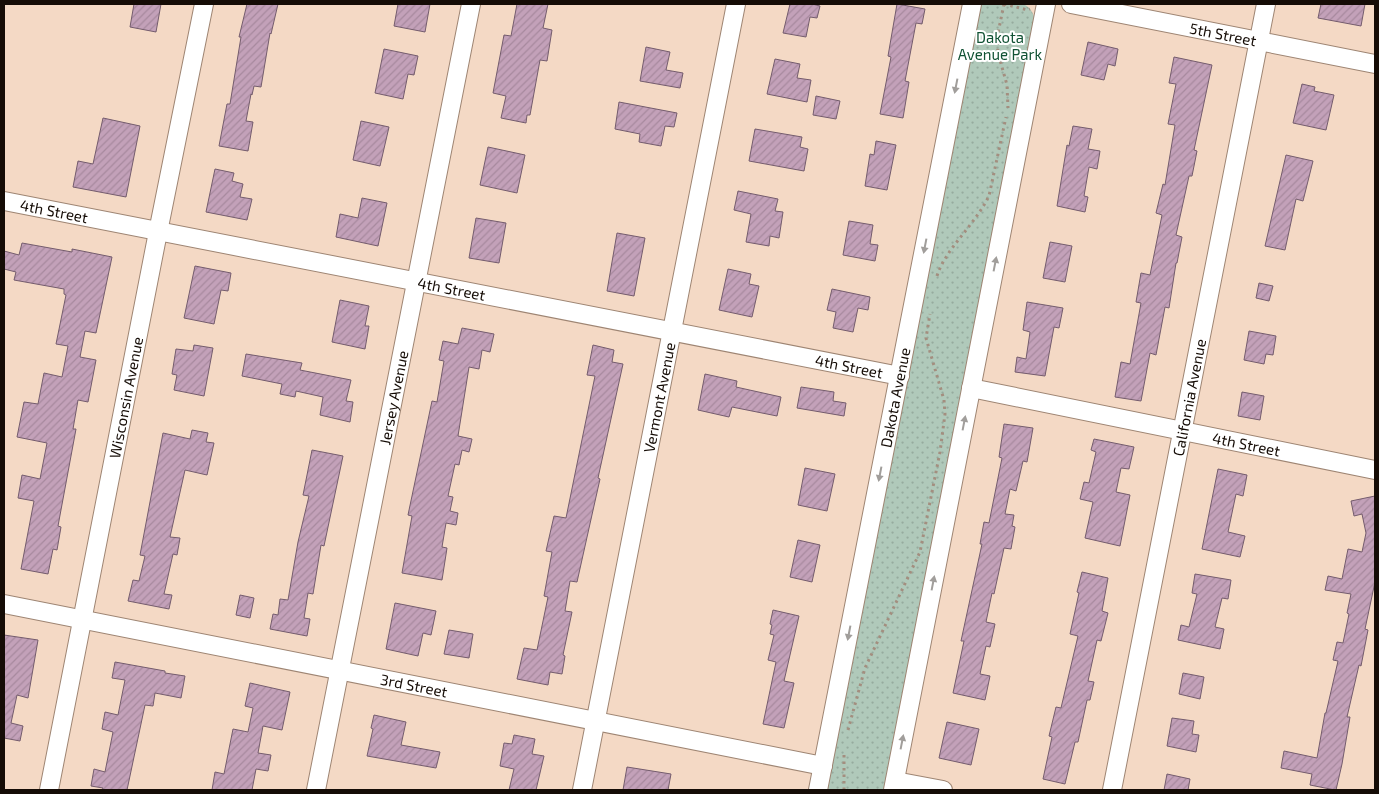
<svg xmlns="http://www.w3.org/2000/svg" width="1379" height="794" font-family="'Exo 2',sans-serif">
  <style>
    .grass { fill: url(#grass-dots) }
    .building { fill: url(#building-hatch); stroke: #745c6d }
    .lines { fill: none; stroke-linecap: round; stroke-linejoin: round }
    .minor-casing { stroke: #9e8573; stroke-width: 20 }
    .path { stroke: #a38e7f; stroke-width: 3; stroke-dasharray: 2.5 4; stroke-linecap: butt }
    .minor { stroke: #fff; stroke-width: 18 }
    .oneway { fill: #a19e9b }
    .labels { text-anchor: middle; dominant-baseline: central; stroke-width: 4; stroke-linejoin: round; paint-order: stroke }
    .street-label { font-size: 15px; fill: #150c06; stroke: #fff }
    .park-label { font-size: 15px; fill: #115234; stroke: #fff }
  </style>
  <defs>
    <pattern id="grass-dots" width="8" height="8" patternUnits="userSpaceOnUse" patternTransform="scale(1.25)"><rect width="8" height="8" fill="#b0c9ba"/><path d="M2 2h.1M6 6h.1" fill="none" stroke="#96ab9e" stroke-width="1.8" stroke-linecap="round"/></pattern>
    <pattern id="building-hatch" width="6" height="6" patternUnits="userSpaceOnUse" patternTransform="scale(1.25)"><rect width="6" height="6" fill="#c3a1b9"/><path d="M-1 1l2-2M0 6l6-6M5 7l2-2" fill="none" stroke="#a7899e"/></pattern>
  </defs>
  <rect width="100%" height="100%" fill="#f4d9c5"/>
  <path class="grass" d="M981,4H1023C1030,7 1033,12 1035,20L884,790H826L978,7Z"/>
  <g class="building">
    <path d="M134,4H161L156,32L130,27Z"/>
    <path d="M247,4H278L271,34L270,33L261,87L254,86L252,95L251,94L246,121L253,122L248,151L219,146L227,104H230L241,37H239Z"/>
    <path d="M398,4H430L425,32L394,26Z"/>
    <path d="M517,4H548L543,28L552,30L547,61L540,60L530,115H527L526,123L501,118L506,96L493,93L504,35L511,36Z"/>
    <path d="M790,4H812L820,6L817,18L810,17L806,37L783,33Z"/>
    <path d="M897,4L925,9L922,24L916,23L905,81L909,82L903,118L880,114L891,57L888,56Z"/>
    <path d="M1321,4H1365L1361,26L1318,18Z"/>
    <path d="M1088,42L1118,49L1115,66L1108,64L1104,80L1081,75Z"/>
    <path d="M646,47L670,52L666,70L683,73L680,88L640,81Z"/>
    <path d="M384,49L418,56L414,75L408,74L403,99L375,93Z"/>
    <path d="M1174,57L1212,65L1194,150L1197,151L1192,176H1189L1176,235L1182,237L1177,263H1176L1169,308L1165,307L1156,355L1150,353L1141,401L1115,397L1121,362L1130,364L1141,303L1136,302L1141,273L1150,275L1162,215L1156,213L1163,184L1165,185L1175,125L1168,124L1176,84L1169,83Z"/>
    <path d="M775,59L800,64L797,78L811,80L807,102L767,94Z"/>
    <path d="M1302,84L1315,87L1314,91L1334,95L1326,130L1293,123Z"/>
    <path d="M816,96L840,101L836,119L813,115Z"/>
    <path d="M619,102L677,113L674,127L665,126L661,146L639,142L640,134L615,129Z"/>
    <path d="M103,118L140,126L126,197L73,187L78,161L93,164Z"/>
    <path d="M361,121L389,127L380,166L353,160Z"/>
    <path d="M1073,126L1092,129L1088,149L1100,151L1097,169L1089,167L1084,196L1088,197L1085,212L1057,206L1067,145L1069,146Z"/>
    <path d="M755,129L802,137L800,147L808,149L804,171L749,161Z"/>
    <path d="M876,141L896,145L887,190L865,186L870,154L874,155Z"/>
    <path d="M488,147L525,155L517,193L480,185Z"/>
    <path d="M1286,155L1313,161L1303,201L1296,199L1285,250L1265,246Z"/>
    <path d="M215,169L234,173L232,181L243,184L240,197L252,199L247,220L206,212Z"/>
    <path d="M738,191L778,199L775,211L783,212L779,238L770,236L769,246L746,242L751,214L734,210Z"/>
    <path d="M362,198L387,203L378,246L336,237L340,214L358,218Z"/>
    <path d="M476,218L506,223L499,263L469,258Z"/>
    <path d="M849,221L873,225L870,244L878,245L875,261L843,255Z"/>
    <path d="M617,233L645,238L634,296L607,291Z"/>
    <path d="M1050,242L1072,246L1065,282L1043,278Z"/>
    <path d="M22,243L72,252V249L112,257L96,333L85,331L80,357L96,360L88,402L78,400L73,429H76L58,526L61,527L57,550L53,549L48,574L21,569L34,501L18,498L22,475L40,479L47,443L17,437L24,402L38,404L44,373L62,377L68,346L56,344L66,295L64,294V289L14,280L16,272L4,269V251L19,255Z"/>
    <path d="M195,266L231,273L228,291L221,290L214,324L184,318Z"/>
    <path d="M728,269L751,274L749,284L759,286L752,317L719,310Z"/>
    <path d="M1259,283L1273,286L1269,301L1256,298Z"/>
    <path d="M832,289L870,297L868,310L858,308L853,332L833,328L836,312L827,310Z"/>
    <path d="M340,300L369,306L365,326H369L365,349L332,342Z"/>
    <path d="M1027,302L1063,308L1059,328L1054,327L1045,376L1015,372L1017,357L1026,359L1030,332L1023,330Z"/>
    <path d="M462,328L494,334L490,352L482,350L479,369L469,367L458,436L472,439L469,452L462,450L459,465L455,464L448,496L453,497L450,511L458,513L456,525L446,523L442,547L447,548L442,580L402,573L412,516L408,515L432,401L437,402L444,361L439,360L443,341L458,344Z"/>
    <path d="M1249,331L1276,336L1273,355L1266,354L1264,364L1244,360Z"/>
    <path d="M194,345L213,348L204,396L174,390L177,375L172,374L176,349L193,351Z"/>
    <path d="M593,345L614,350L612,362L623,364L598,478L600,479L577,582L570,581L565,611L572,612L563,655L565,656L562,674L550,672L548,685L517,679L524,648L537,650L548,597L544,596L552,552L546,551L554,516L566,518L595,376L587,375Z"/>
    <path d="M246,354L302,363L300,370L351,380L346,401L353,402L350,422L320,415L323,397L296,391L295,397L280,394L282,384L242,376Z"/>
    <path d="M705,374L737,381L736,387L781,397L777,416L732,407L729,417L698,410Z"/>
    <path d="M801,387L834,392L833,401L846,403L844,416L797,408Z"/>
    <path d="M1242,392L1264,396L1260,420L1238,416Z"/>
    <path d="M1004,424L1033,428L1027,462L1023,461L1016,491L1010,489L1005,514L1014,515L1012,526L1015,527L1011,549L1004,548L994,594L992,593L986,622L995,624L990,647L986,646L980,674L990,676L985,700L953,693L964,641H961L982,544H980L984,522L989,523L1002,458L999,457Z"/>
    <path d="M192,430L208,433L206,442L214,443L207,475L185,470L170,537L180,538L177,555L173,554L164,594L172,595L169,609L128,601L133,580L139,581L145,556L140,555L163,433L190,439Z"/>
    <path d="M1094,439L1134,447L1129,469L1121,468L1116,492L1130,495L1120,546L1085,538L1093,502L1080,499L1084,482L1089,483L1096,452L1091,450Z"/>
    <path d="M312,450L343,456L324,546L321,545L313,594L308,593L304,618L310,619L307,636L270,629L273,614L278,615L280,599L288,600L298,542L309,496L303,495Z"/>
    <path d="M805,468L835,474L827,511L798,505Z"/>
    <path d="M1218,469L1247,475L1243,496L1236,494L1228,532L1245,536L1240,557L1202,549Z"/>
    <path d="M1375,496V582L1365,629L1368,630L1361,666L1359,665L1347,717H1350L1342,764L1336,790H1335L1310,785L1312,774L1281,768L1284,751L1317,758L1325,713H1326L1338,661L1333,660L1337,642L1343,643L1349,614L1347,613L1351,594L1325,590L1328,576L1342,579L1348,549L1362,552L1366,533L1362,514L1354,516L1351,501Z"/>
    <path d="M798,540L820,545L812,582L790,577Z"/>
    <path d="M1082,572L1108,578L1102,611L1108,613L1101,641L1097,640L1088,681L1094,682L1090,700H1087L1078,742H1075L1065,784L1043,779L1052,737L1049,736L1056,707L1061,708L1078,636L1070,634L1079,593L1077,592Z"/>
    <path d="M1195,574L1231,580L1228,599L1222,598L1215,627L1224,629L1220,649L1178,640L1181,625L1189,627L1197,594L1192,593Z"/>
    <path d="M240,595L254,598L250,618L236,615Z"/>
    <path d="M395,603L436,611L431,635L423,633L418,656L386,649Z"/>
    <path d="M773,610L799,616L784,681L794,683L784,728L763,724L776,662L768,660L774,635L770,634L772,625L770,624Z"/>
    <path d="M449,630L473,634L469,658L444,654Z"/>
    <path d="M4,635L38,640L28,698L17,695L11,723L23,726L20,741L4,738Z"/>
    <path d="M115,662L165,671V673L185,676L181,698L155,693L153,706L145,705L127,790H102L103,788L91,786L94,769L105,772L113,732L102,729L105,712L118,715L125,680L112,678Z"/>
    <path d="M1183,673L1204,677L1200,699L1179,694Z"/>
    <path d="M250,683L290,692L282,730L263,726L258,753L271,755L268,771L256,769L252,790H212L215,772L224,774L233,729L248,732L253,708L245,706Z"/>
    <path d="M374,715L406,722L401,745L440,752L436,768L367,756L373,729L371,728Z"/>
    <path d="M1172,718L1194,721L1192,734L1199,735L1196,752L1167,746Z"/>
    <path d="M947,722L979,729L971,765L939,758Z"/>
    <path d="M514,735L535,739L532,754L544,756L536,790H509L514,769L500,766L504,743L512,744Z"/>
    <path d="M627,767L671,774L668,790H623Z"/>
    <path d="M1167,774L1190,779L1188,790H1164Z"/>
  </g>
  <g class="lines">
    <defs>
      <g id="minor">
        <path id="s1" d="M1071,4L1375,64"/>
        <path id="s2" d="M4,201L900,376"/>
        <path id="s3" d="M971,388L1375,470"/>
        <path id="s4" d="M4,604L823,766"/>
        <path d="M895,781L943,790"/>
        <path id="s5" d="M49,790L158,232L204,4"/>
        <path id="s6" d="M316,790L471,4"/>
        <path id="s7" d="M582,790L736,4"/>
        <path id="s8" d="M818,790L972,4"/>
        <path d="M893,790L1046,4"/>
        <path id="s9" d="M1112,790L1266,4"/>
      </g>
    </defs>
    <use href="#minor" class="minor-casing"/>
    <g class="path">
      <path d="M1004,4L997,38L998,53L1007,85L1008,108"/>
      <path d="M1004,4L1028,10L1030,9"/>
      <path d="M937,276C940,266 945,259 950,251C963,233 979,216 989,196L1006,117"/>
      <path d="M848,730L865,668L920,552L940,452L945,414L944,400L926,338L930,314"/>
      <path d="M844,790V751"/>
    </g>
    <use href="#minor" class="minor"/>
  </g>
  <defs><path id="oneway-solid" d="M-6-.8H1V-3.2L6.5 0L1 3.2V.8H-6Z" transform="scale(1.25)"/></defs>
  <g class="oneway">
    <use href="#oneway-solid" transform="translate(956 86) rotate(101)"/>
    <use href="#oneway-solid" transform="translate(925 246) rotate(101)"/>
    <use href="#oneway-solid" transform="translate(995 264) rotate(-79)"/>
    <use href="#oneway-solid" transform="translate(964 423) rotate(-79)"/>
    <use href="#oneway-solid" transform="translate(880 474) rotate(101)"/>
    <use href="#oneway-solid" transform="translate(933 583) rotate(-79)"/>
    <use href="#oneway-solid" transform="translate(849 633) rotate(101)"/>
    <use href="#oneway-solid" transform="translate(902 742) rotate(-79)"/>
  </g>
  <g class="labels">
    <g class="street-label">
      <text stroke="none"><textPath href="#s1" startOffset="155">5th Street</textPath></text>
      <text stroke="none"><textPath href="#s2" startOffset="51">4th Street</textPath></text>
      <text stroke="none"><textPath href="#s2" startOffset="456">4th Street</textPath></text>
      <text stroke="none"><textPath href="#s2" startOffset="861">4th Street</textPath></text>
      <text stroke="none"><textPath href="#s5" startOffset="400">Wisconsin Avenue</textPath></text>
      <text stroke="none"><textPath href="#s6" startOffset="400">Jersey Avenue</textPath></text>
      <text stroke="none"><textPath href="#s7" startOffset="400">Vermont Avenue</textPath></text>
      <text stroke="none"><textPath href="#s8" startOffset="400">Dakota Avenue</textPath></text>
      <text stroke="none"><textPath href="#s9" startOffset="400">California Avenue</textPath></text>
      <text stroke="none"><textPath href="#s3" startOffset="281">4th Street</textPath></text>
      <text stroke="none"><textPath href="#s4" startOffset="418">3rd Street</textPath></text>
    </g>
    <g class="park-label">
      <text x="1000" y="37">Dakota<tspan x="1000" dy="17">Avenue Park</tspan></text>
    </g>
  </g>
  <rect width="1379" height="794" fill="none" stroke="#150c06" stroke-width="10"/>
</svg>
